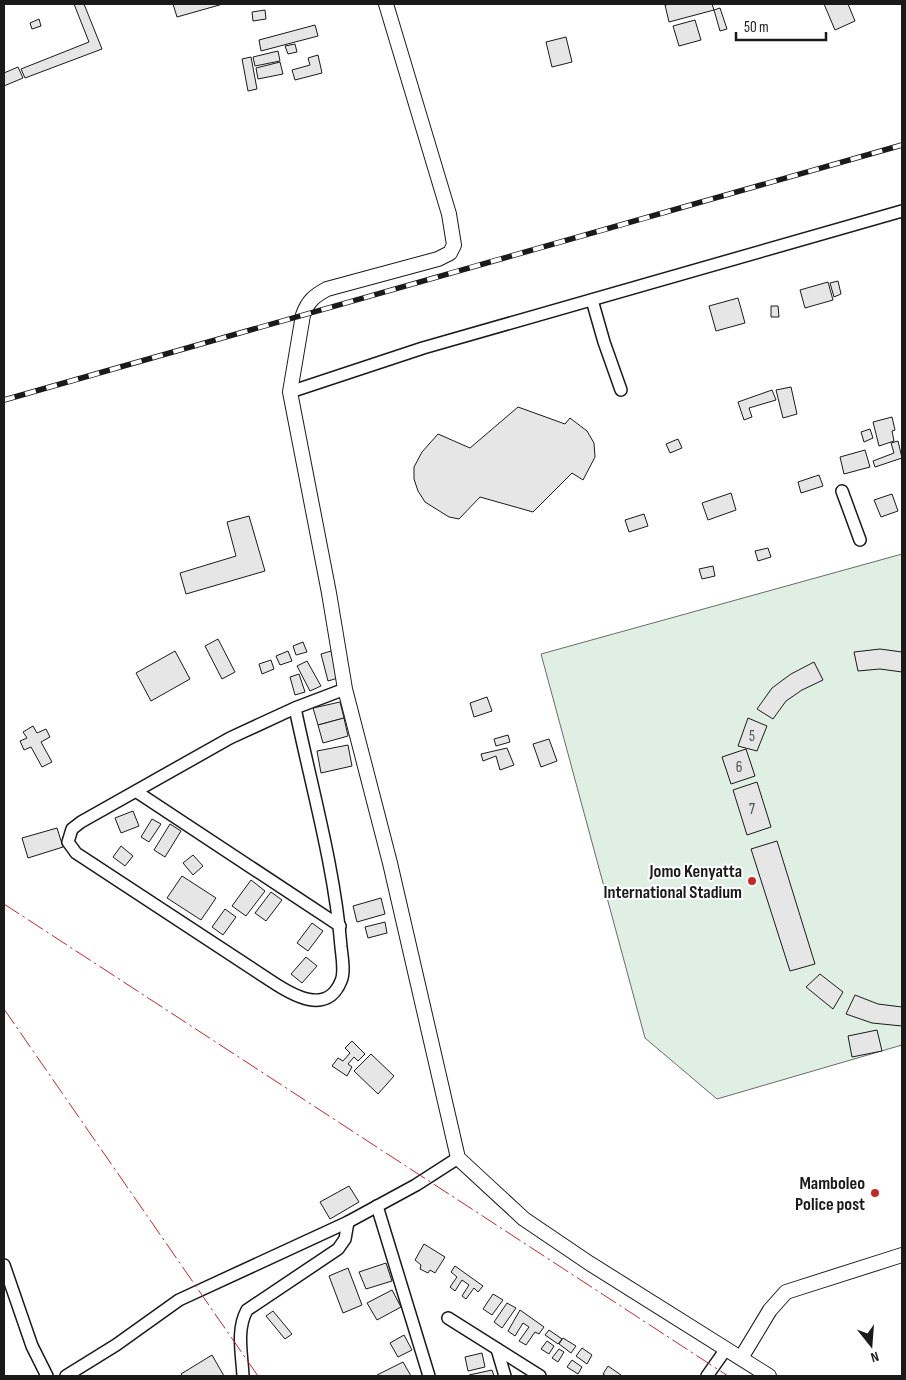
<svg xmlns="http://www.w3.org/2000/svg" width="906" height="1380" font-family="'Sofia Sans Condensed',sans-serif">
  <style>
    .green { fill: #e0efe3; stroke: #6a6a6a }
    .building { fill: #e6e6e6; stroke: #1a1a1a }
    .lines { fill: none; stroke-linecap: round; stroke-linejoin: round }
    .minor-casing { stroke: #1a1a1a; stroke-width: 14 }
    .tertiary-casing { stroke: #1a1a1a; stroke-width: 16 }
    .minor { stroke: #fff; stroke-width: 11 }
    .tertiary { stroke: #fff; stroke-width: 14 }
    .rail-casing { stroke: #1a1a1a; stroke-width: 5.5 }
    .rail { stroke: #fff; stroke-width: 4; stroke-dasharray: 11; stroke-linecap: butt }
    .power { stroke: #c62828; stroke-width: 1; stroke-dasharray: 18 4 2.5 4; stroke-linecap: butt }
    .poi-dot { fill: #c62828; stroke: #fff; stroke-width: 2 }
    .labels { text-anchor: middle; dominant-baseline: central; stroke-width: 4; stroke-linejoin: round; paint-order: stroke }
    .number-label { font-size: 15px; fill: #4d4d4d }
    .poi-label { font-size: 18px; font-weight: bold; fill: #1a1a1a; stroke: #fff; text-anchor: end }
  </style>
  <rect width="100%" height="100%" fill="#fff"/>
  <path class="green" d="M902,554V1045L717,1099L645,1038L541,654Z"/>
  <g class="building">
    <path d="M74,4H84L102,49L25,78L21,69L89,42Z"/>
    <path d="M173,4H223L177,17Z"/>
    <path d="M671,4H712L714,10L669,22L665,5Z"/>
    <path d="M824,4H848L855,21L835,30Z"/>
    <path d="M720,8L727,29L720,31L714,10Z"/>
    <path d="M265,10L266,19L253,21L252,12Z"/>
    <path d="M39,19L41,26L32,29L30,23Z"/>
    <path d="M695,20L701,40L679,46L673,26Z"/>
    <path d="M315,25L318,36L261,51L259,40Z"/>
    <path d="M566,37L572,62L552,67L546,42Z"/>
    <path d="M295,44L297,52L288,54L285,46Z"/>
    <path d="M278,51L280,61L255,66L253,57Z"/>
    <path d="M318,55L322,73L295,80L292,70L310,65L308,58Z"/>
    <path d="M251,57L257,89L248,91L242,59Z"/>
    <path d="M280,62L283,74L258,79L256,68Z"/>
    <path d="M18,67L23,78L4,86V73Z"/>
    <path d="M838,281L841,294L834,297L830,283Z"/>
    <path d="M828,282L833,300L805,308L800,290Z"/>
    <path d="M738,298L745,323L716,331L709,306Z"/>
    <path d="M771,306H778L779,317H771Z"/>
    <path d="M791,387L797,414L783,418L776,390Z"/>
    <path d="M772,390L776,400L749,408L752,417L744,420L738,402Z"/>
    <path d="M518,407L565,424L570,418L587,431L594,443L595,457L583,480L572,473L533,512L480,497L459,519L449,517L425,502L418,491L414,479V467L422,452L438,434L470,448Z"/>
    <path d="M892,417L895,430L892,431L894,441L879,446L873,422Z"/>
    <path d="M870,429L873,438L864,442L861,432Z"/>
    <path d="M678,439L682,448L670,453L666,444Z"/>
    <path d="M898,441L902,458L875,467L873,461L894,453L891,443Z"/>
    <path d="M865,450L870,467L844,474L840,457Z"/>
    <path d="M819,475L823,486L801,493L798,482Z"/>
    <path d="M731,493L736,510L708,520L702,503Z"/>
    <path d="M892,494L898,511L881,517L874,500Z"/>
    <path d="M644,514L648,526L629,532L625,520Z"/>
    <path d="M249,516L265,571L186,594L180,573L236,556L227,522Z"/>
    <path d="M768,548L771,557L758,561L755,551Z"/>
    <path d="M713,566L715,576L702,579L699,569Z"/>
    <path d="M218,639L235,672L222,679L205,646Z"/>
    <path d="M303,642L307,652L296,655L293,646Z"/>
    <path d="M880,649L902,652V672L880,669L858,671L854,652Z"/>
    <path d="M175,651L190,679L151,701L136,673Z"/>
    <path d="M288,651L292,661L280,665L276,656Z"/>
    <path d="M331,651L338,678L328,681L321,654Z"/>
    <path d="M271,660L274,669L262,674L259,664Z"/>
    <path d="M307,661L321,686L310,691L297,666Z"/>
    <path d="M814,662L823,680L802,690L786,701L773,719L757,709L772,688L791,674Z"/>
    <path d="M299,674L305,692L295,695L290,677Z"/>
    <path d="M487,697L492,711L474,717L470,703Z"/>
    <path d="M340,702L344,718L318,725L313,708Z"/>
    <path d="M344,718L348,736L323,743L318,725Z"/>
    <path d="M748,718L767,726L757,751L738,746Z"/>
    <path d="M33,726L37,733L46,729L50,737L41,742L52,762L42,767L31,747L24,750L20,741L27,738L23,732Z"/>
    <path d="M508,735L510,742L496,746L494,739Z"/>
    <path d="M549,739L557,761L541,767L533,744Z"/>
    <path d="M348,745L352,766L321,773L317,751Z"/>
    <path d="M507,748L514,765L500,770L496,756L483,761L481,754Z"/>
    <path d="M746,749L755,776L731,784L722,757Z"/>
    <path d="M757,782L771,827L747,835L733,790Z"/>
    <path d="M133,811L139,826L121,833L115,818Z"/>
    <path d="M152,819L161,824L149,842L141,837Z"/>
    <path d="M170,824L181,831L165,857L154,850Z"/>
    <path d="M57,828L63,847L28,858L22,838Z"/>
    <path d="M777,841L815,964L790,971L751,849Z"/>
    <path d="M121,846L133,856L125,866L113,857Z"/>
    <path d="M193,855L203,866L193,875L183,863Z"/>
    <path d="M182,876L216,898L201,920L167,898Z"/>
    <path d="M251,880L265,891L246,916L232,906Z"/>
    <path d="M271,892L282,900L266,921L255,913Z"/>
    <path d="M381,898L385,914L357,922L353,906Z"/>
    <path d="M225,909L236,917L223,935L212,927Z"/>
    <path d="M385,922L387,933L368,938L365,927Z"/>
    <path d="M312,923L323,931L308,951L297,943Z"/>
    <path d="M306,957L317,966L302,983L291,974Z"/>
    <path d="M820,974L843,992L833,1009L806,987Z"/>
    <path d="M855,995L878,1004L902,1007V1026L872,1023L846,1014Z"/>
    <path d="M877,1030L882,1051L852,1057L848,1036Z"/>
    <path d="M352,1041L365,1054L358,1061L354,1057L348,1064L352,1067L347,1076L332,1066L338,1058L343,1061L350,1053L345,1048Z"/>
    <path d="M371,1054L394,1076L378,1094L354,1071Z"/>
    <path d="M349,1186L359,1202L330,1219L320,1202Z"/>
    <path d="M424,1244L445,1257L435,1273L430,1270L428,1273L420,1269L421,1265L415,1260Z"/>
    <path d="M386,1263L392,1281L366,1289L359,1272Z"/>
    <path d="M455,1266L483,1286L478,1292L474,1288L466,1299L462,1296L469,1285L462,1280L455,1291L450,1287L457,1277L451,1272Z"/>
    <path d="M348,1268L362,1305L343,1313L329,1276Z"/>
    <path d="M392,1290L401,1307L377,1320L367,1303Z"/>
    <path d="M493,1294L503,1300L492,1315L483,1309Z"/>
    <path d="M507,1303L516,1308L502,1328L494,1322Z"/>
    <path d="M520,1310L544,1327L539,1334L535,1332L526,1345L519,1341L529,1327L523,1323L515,1336L508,1331Z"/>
    <path d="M273,1311L292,1334L285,1339L266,1316Z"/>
    <path d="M549,1330L562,1339L558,1344L545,1335Z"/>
    <path d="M404,1335L412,1350L398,1357L390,1343Z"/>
    <path d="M563,1338L576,1346L571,1353L559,1344Z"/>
    <path d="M547,1341L554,1346L549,1354L541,1349Z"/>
    <path d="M582,1348L592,1355L587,1364L576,1356Z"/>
    <path d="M559,1349L564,1352L558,1362L552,1358Z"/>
    <path d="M482,1353L485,1367L468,1371L465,1357Z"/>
    <path d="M212,1355L224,1376H183L181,1374Z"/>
    <path d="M572,1360L582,1367L578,1374L567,1367Z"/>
    <path d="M403,1362L411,1376H378L377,1375Z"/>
    <path d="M608,1366L621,1375L620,1376H606L603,1374Z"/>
    <path d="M492,1370L494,1376H469V1375Z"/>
  </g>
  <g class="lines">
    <defs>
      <g id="minor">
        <path d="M592,300L604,342L621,390"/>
        <path d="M290,392L423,348L902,211"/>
        <path d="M842,491L860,540"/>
        <path d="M295,708C311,785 335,869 341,947C342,957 345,972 341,981C327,1016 292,995 271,981L76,853L68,842L72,829L81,822L230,738L295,708L345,689"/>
        <path d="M137,792L340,926"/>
        <path d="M377,1206L429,1376"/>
        <path d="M4,1265L32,1346L47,1376"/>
        <path d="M448,1318L540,1376"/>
        <path d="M497,1349L505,1376"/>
        <path d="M66,1376L116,1345L179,1300L348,1222L416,1185L458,1158"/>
        <path d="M243,1376C242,1354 236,1330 247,1310L338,1249L345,1239L348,1222"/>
        <path d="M707,1376L726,1349"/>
      </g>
      <g id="tertiary">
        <path d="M386,4L449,214L454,245L450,253L438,259L327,289C314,296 308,301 303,315L290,392L329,593L345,689L390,863L458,1158L524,1219L589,1263L769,1376"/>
        <path d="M741,1358L770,1310L786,1292L902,1255"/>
      </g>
    </defs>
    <use href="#minor" class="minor-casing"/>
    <use href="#tertiary" class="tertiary-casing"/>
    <use href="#minor" class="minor"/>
    <use href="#tertiary" class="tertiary"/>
    <defs>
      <path id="rail" d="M4,400L902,145"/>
    </defs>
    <use href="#rail" class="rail-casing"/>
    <use href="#rail" class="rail"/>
    <g class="power">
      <path d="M4,904L728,1376"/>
      <path d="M4,1009L258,1376"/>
    </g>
  </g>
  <g class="poi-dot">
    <circle cx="752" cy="881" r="5"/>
    <circle cx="875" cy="1193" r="5"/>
  </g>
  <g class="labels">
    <g class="number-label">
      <text x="752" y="736">5</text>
      <text x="739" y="767">6</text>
      <text x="752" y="809">7</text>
    </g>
    <g class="poi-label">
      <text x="742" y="871">Jomo Kenyatta<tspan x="742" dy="21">International Stadium</tspan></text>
      <text x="865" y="1183">Mamboleo<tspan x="865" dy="21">Police post</tspan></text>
    </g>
  </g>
  <rect width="906" height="1380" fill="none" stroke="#1a1a1a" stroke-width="10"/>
  <g transform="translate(871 1345) rotate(163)" stroke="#ffffff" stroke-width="4" paint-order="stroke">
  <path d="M0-4L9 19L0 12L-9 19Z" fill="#1a1a1a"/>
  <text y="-8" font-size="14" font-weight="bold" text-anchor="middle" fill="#1a1a1a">N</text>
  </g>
  <path d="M736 32v8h90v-8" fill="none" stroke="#1a1a1a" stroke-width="2.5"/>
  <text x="744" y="32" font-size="15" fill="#1a1a1a" stroke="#ffffff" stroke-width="4" paint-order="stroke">50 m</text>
</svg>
